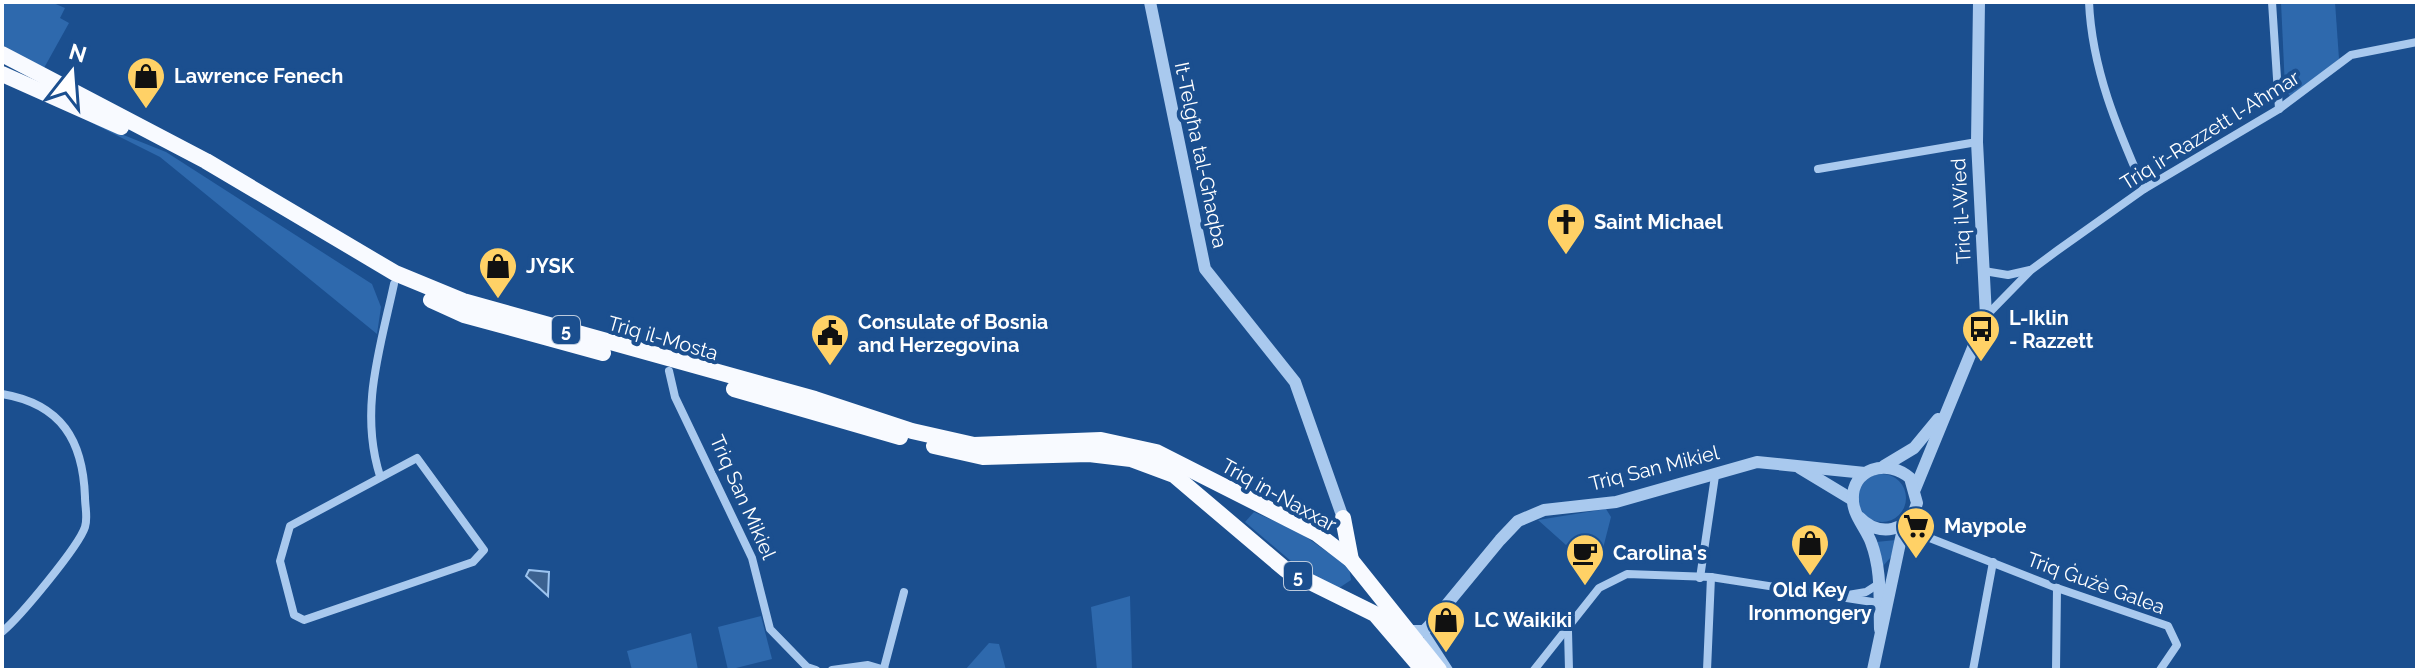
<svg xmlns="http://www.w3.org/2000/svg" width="2419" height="672" font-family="Raleway,sans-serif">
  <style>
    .green { fill: #2e69ad }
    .water { fill: #3c6290; stroke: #9cc4f0; stroke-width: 2 }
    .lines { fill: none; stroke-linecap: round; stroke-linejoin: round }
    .minor { stroke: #a9c9ee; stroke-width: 8 }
    .tertiary { stroke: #a9c9ee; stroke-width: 12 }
    .trunk { stroke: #f8faff; stroke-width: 16 }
    .labels { text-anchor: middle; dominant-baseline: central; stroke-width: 8; stroke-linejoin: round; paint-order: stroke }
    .shield { fill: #1b4f8f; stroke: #bbcadd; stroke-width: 2 }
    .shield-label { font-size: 18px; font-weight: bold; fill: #fff }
    .poi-label { font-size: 20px; font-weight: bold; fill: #fff; stroke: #1b4f8f; text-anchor: start }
    .street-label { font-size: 20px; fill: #fff; stroke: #1b4f8f }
  </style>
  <rect width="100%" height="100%" fill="#1b4f8f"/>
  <g class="green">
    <path d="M2,2H51L65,8L60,18L69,23L44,68L2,45Z"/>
    <path d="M2281,2H2335L2339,59L2291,98L2285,88Z"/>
    <path d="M86,120L166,152L372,284L381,307L377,334L160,157Z"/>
    <circle cx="1882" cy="498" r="24"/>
    <path d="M1606,509L1611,517L1600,560L1573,538L1566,545L1538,520Z"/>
    <path d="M1254,512L1299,532L1349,567L1351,580L1339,588L1298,567L1245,522Z"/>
    <path d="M1896,540L1891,557L1883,566L1876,542Z"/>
    <path d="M1130,596L1132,670H1097L1091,607Z"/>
    <path d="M761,616L772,659L728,670L718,627Z"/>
    <path d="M691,633L698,670H632L627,651Z"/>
    <path d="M989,643L999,644L1006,670H965Z"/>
  </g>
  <path class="water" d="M529,570L549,572L548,596L526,576Z"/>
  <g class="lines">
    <g class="minor">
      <path d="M2089,2C2092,69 2117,128 2144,189"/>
      <path d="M2272,2L2279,109"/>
      <path d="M1818,169L1977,142"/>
      <path d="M1984,271L2008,275L2030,270"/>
      <path d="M1986,316L2031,270L2058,250L2144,189L2279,109L2351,55L2417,42"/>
      <path d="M669,371L675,397L752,558L770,629L807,667L816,670"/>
      <path d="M2,394C62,404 83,441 85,497C85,507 88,518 85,527C79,546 20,617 2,632"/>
      <path d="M417,458L484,550L473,562L304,620L294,615L280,561L290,526Z"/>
      <path d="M380,476C359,410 380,349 394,284"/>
      <path d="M1907,522L1922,535L2057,588L2168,626L2177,645L2160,670"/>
      <path d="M1700,578L1715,476"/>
      <path d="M1848,595L1866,592L1880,583"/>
      <path d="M1568,631L1569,670"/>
      <path d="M1427,636L1449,670"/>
      <path d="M884,668L904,592"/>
      <path d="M832,670L868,665L885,670"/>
      <path d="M1534,670L1599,588L1627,574L1711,577L1879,603"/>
      <path d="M1707,670L1711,577"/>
      <path d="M1973,670L1993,562"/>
      <path d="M2056,670L2057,588"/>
    </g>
    <g class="tertiary">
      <path d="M1150,2L1205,269L1295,382L1343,518"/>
      <path d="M1884,466L1914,448L1938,419"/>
      <path d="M1800,468L1853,500"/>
      <path d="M1915,489L1986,316L1977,142L1979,2"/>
      <path d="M1859,517C1879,538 1909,532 1917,503L1910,478C1888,458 1850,468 1853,502C1854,516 1866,529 1871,542C1882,571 1879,599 1880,629"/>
      <path d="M1410,631H1424L1429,626L1500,540L1518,521L1544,510L1616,502L1757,462L1865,473"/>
      <path d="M1873,670L1904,524"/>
    </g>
    <g class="trunk">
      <path d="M2,54L206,161L395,273L463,301L815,399L912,431L974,445L1101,440L1156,452L1316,533L1351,560L1439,670"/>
      <path d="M2,74L121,127"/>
      <path d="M431,300L464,315L603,353"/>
      <path d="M734,389L900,437"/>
      <path d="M934,446L983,457L1089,454L1131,459L1174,475L1286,570L1375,614L1423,670"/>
      <path d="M1343,518L1351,560"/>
    </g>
  </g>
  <defs>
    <symbol id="shop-pin" viewBox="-11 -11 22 30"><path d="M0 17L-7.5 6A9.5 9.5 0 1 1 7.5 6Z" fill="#ffd166" stroke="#1b4f8f"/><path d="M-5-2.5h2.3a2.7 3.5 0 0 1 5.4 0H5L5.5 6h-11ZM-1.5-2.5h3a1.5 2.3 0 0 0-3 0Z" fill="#111"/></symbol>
    <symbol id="church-pin" viewBox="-11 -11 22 30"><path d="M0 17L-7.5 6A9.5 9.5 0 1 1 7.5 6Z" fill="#ffd166" stroke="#1b4f8f"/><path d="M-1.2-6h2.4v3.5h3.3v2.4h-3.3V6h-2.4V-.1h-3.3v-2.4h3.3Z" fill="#111"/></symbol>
    <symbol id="bus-pin" viewBox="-11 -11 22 30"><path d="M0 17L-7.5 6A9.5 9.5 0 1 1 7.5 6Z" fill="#ffd166" stroke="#1b4f8f"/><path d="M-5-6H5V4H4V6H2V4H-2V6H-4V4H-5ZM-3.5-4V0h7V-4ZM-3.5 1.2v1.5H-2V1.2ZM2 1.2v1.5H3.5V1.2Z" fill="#111"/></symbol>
    <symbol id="civic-pin" viewBox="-11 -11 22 30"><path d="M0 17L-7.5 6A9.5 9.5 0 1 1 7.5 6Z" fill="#ffd166" stroke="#1b4f8f"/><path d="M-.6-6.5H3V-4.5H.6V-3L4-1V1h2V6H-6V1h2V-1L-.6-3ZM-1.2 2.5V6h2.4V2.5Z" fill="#111"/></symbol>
    <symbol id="supermarket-pin" viewBox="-11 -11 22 30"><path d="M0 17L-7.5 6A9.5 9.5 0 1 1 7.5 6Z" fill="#ffd166" stroke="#1b4f8f"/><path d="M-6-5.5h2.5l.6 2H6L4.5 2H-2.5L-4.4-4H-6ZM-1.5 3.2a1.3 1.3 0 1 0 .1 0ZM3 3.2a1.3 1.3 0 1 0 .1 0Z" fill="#111"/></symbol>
    <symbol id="cafe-pin" viewBox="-11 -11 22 30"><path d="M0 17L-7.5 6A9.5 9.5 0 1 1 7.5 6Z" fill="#ffd166" stroke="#1b4f8f"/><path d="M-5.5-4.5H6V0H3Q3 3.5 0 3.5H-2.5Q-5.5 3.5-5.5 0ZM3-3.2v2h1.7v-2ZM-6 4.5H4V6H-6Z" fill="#111"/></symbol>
  </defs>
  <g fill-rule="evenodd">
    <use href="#shop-pin" x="124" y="54" width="44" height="60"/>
    <use href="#church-pin" x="1544" y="200" width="44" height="60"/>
    <use href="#shop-pin" x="476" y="244" width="44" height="60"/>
    <use href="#bus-pin" x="1959" y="307" width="44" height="60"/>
    <use href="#civic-pin" x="808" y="311" width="44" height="60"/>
    <use href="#supermarket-pin" x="1894" y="504" width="44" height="60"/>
    <use href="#shop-pin" x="1788" y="521" width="44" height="60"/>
    <use href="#cafe-pin" x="1563" y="531" width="44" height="60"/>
    <use href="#shop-pin" x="1424" y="598" width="44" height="60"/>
  </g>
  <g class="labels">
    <g class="shield">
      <rect x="552" y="316" width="28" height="28" rx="6"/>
      <rect x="1284" y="562" width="28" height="28" rx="6"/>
    </g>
    <g class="shield-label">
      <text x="566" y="330">5</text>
      <text x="1298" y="576">5</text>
    </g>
    <g class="poi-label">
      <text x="174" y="76">Lawrence Fenech</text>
      <text x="1594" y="222">Saint Michael</text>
      <text x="526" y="266">JYSK</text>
      <text x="2009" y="318">L-Iklin<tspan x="2009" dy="23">- Razzett</tspan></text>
      <text x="858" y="322">Consulate of Bosnia<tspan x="858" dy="23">and Herzegovina</tspan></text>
      <text x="1944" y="526">Maypole</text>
      <text x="1613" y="553">Carolina's</text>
      <text x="1810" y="590" text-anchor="middle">Old Key<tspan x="1810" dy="23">Ironmongery</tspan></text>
      <text x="1474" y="620">LC Waikiki</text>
    </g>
    <g class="street-label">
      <text transform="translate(2210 130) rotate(-32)">Triq ir-Razzett l-Aħmar</text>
      <text transform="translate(1201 155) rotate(78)">It-Telgħa tal-Għaqba</text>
      <text transform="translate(1961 211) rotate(-93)">Triq il-Wied</text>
      <text transform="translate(663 338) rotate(16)">Triq il-Mosta</text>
      <text transform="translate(1654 468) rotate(-14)">Triq San Mikiel</text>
      <text transform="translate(1279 495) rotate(29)">Triq in-Naxxar</text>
      <text transform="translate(743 497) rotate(66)">Triq San Mikiel</text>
      <text transform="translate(2096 583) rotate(20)">Triq Ġużè Galea</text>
    </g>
  </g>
  <rect width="2419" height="672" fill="none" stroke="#ffffff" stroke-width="8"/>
  <g transform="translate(72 72) rotate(17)" stroke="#1b4f8f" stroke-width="6" paint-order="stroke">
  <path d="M0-6L14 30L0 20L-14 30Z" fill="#ffffff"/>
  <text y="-12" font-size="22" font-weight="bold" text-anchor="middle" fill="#ffffff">N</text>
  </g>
</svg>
